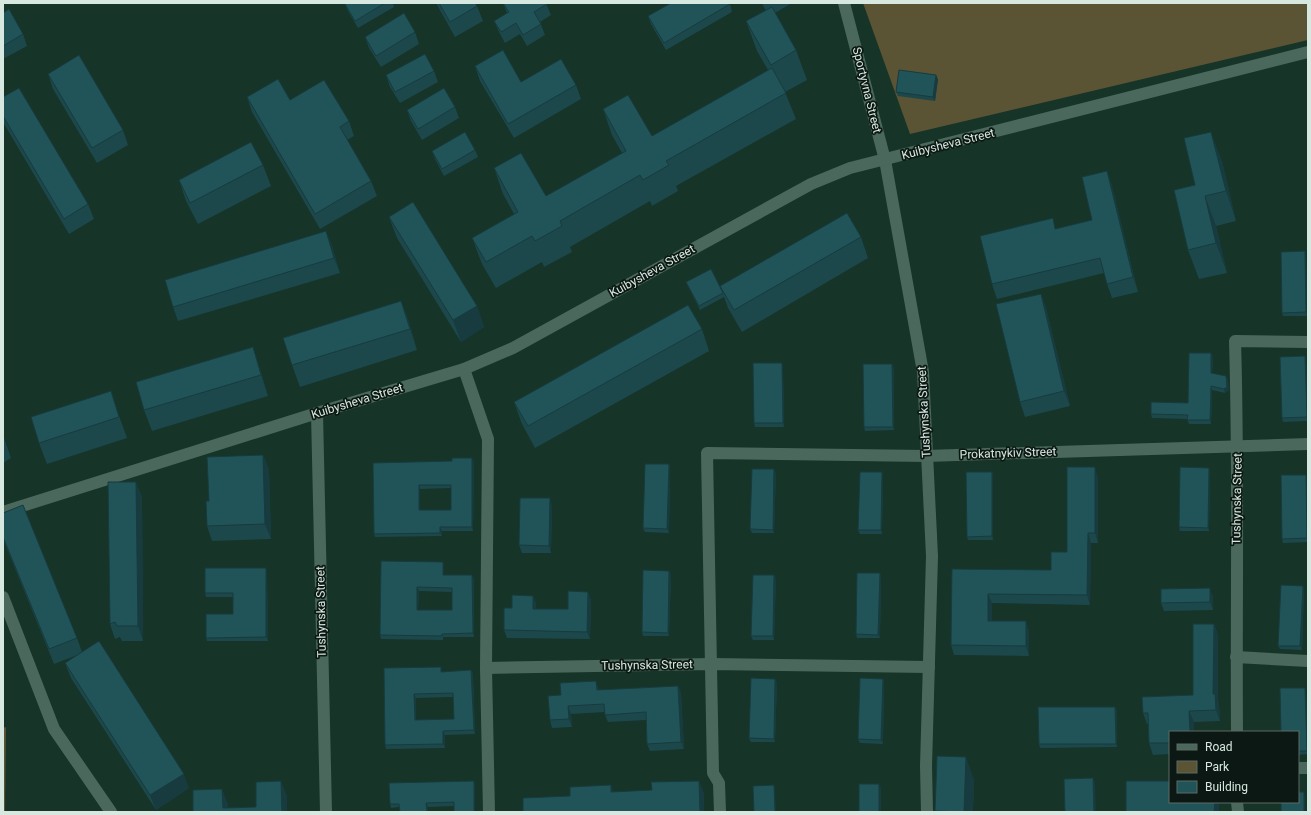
<svg xmlns="http://www.w3.org/2000/svg" width="1311" height="815" font-family="Roboto,sans-serif">
  <style>
    .green { fill: #5a5334 }
    .lines { fill: none; stroke-linecap: round; stroke-linejoin: round }
    .street { stroke: #4a695c; stroke-width: 12 }
    .secondary { stroke: #4a695c; stroke-width: 12 }
    .wall { fill: #1c484c; fill-rule: evenodd }
    .shaded-wall { fill: #173b3e }
    .building { fill: #215458; stroke: #173b3e; fill-rule: evenodd }
    .labels { text-anchor: middle; dominant-baseline: central; stroke-width: 3.5; stroke-linejoin: round; paint-order: stroke }
    .street-label { font-size: 12px; fill: #d7e8e0; stroke: #0c1813 }
  </style>
  <rect width="100%" height="100%" fill="#163428"/>
  <g class="green">
    <path d="M863,3H1308V40L910,134Z"/>
    <path d="M6,727L5,812H3V728Z"/>
  </g>
  <g class="lines">
    <g class="street">
      <path d="M885,160L923,372L932,556L926,766L927,812"/>
      <path d="M464,369L488,439L486,668L489,812"/>
      <path d="M317,413L326,812"/>
      <path d="M1236,657L1308,661"/>
      <path d="M486,668L712,664L929,667"/>
      <path d="M1237,732C1236,602 1239,471 1235,341L1308,342"/>
      <path d="M1298,768H1308"/>
      <path d="M1237,802L1238,812"/>
      <path d="M720,812L719,783L713,773L707,453L926,456L1308,444"/>
    </g>
    <g class="secondary">
      <path d="M844,3L885,160"/>
      <path d="M3,512L317,413L464,369L513,348L811,184L850,168L1308,52"/>
      <path d="M3,597L54,729L111,812"/>
    </g>
  </g>
  <g class="wall">
    <path d="M347,3H393L394,7L358,28L348,11L345,4Z"/>
    <path d="M436,3H475L477,6L483,21L455,37Z"/>
    <path d="M503,3H546L551,15L540,22L545,35L527,46L520,34L505,43L499,32L494,21L507,13Z"/>
    <path d="M762,3H792L775,13L796,50L807,80L785,92L796,119L676,186L678,191L652,206L650,201L570,247L572,252L544,267L542,262L496,288L482,264L472,238L514,214L503,194L494,168L546,196L622,153L612,135L603,109L652,136L768,70L757,51L746,21L766,11Z"/>
    <path d="M730,4L732,12L666,50L651,24L648,16Z"/>
    <path d="M3,13L23,34L27,46L3,59Z"/>
    <path d="M415,32L419,44L381,67L369,48L365,37Z"/>
    <path d="M475,66L521,82L576,85L581,99L514,138L480,81Z"/>
    <path d="M434,71L438,82L400,103L390,87L386,75Z"/>
    <path d="M48,74L123,130L128,145L97,163L53,89Z"/>
    <path d="M938,79L935,101L898,96L896,92Z"/>
    <path d="M3,97L88,204L94,219L69,234L3,122Z"/>
    <path d="M247,97L349,121L354,136L347,140L371,181L377,196L320,229L252,112Z"/>
    <path d="M455,107L459,118L422,140L411,121L407,110Z"/>
    <path d="M475,150L478,157L444,176L435,159L432,151Z"/>
    <path d="M1222,161L1236,221L1216,226L1227,273L1199,279L1188,250L1195,185Z"/>
    <path d="M263,165L271,186L198,224L186,201L179,180Z"/>
    <path d="M1107,171L1112,186L1138,292L1112,298L1107,284L1104,273L997,299L992,284L1056,229L1092,220Z"/>
    <path d="M389,217L477,306L484,327L461,342L397,238Z"/>
    <path d="M326,231L332,246L340,273L178,321L173,307Z"/>
    <path d="M861,237L868,258L742,332L728,308L724,297L700,310L686,282L721,289Z"/>
    <path d="M1306,255L1307,316H1283L1282,313Z"/>
    <path d="M1041,294L1046,308L1070,406L1025,417L1020,402Z"/>
    <path d="M401,301L409,322L417,350L300,387L292,365Z"/>
    <path d="M702,329L709,351L535,448L522,424L514,402Z"/>
    <path d="M253,347L260,369L268,396L152,431L144,410Z"/>
    <path d="M1211,353L1213,357L1212,373L1228,380L1229,390L1225,393L1212,390L1211,424H1189L1187,419L1152,418L1151,414L1188,403Z"/>
    <path d="M1305,356L1306,360L1308,421L1283,422L1282,418Z"/>
    <path d="M783,367L784,427H755L754,423Z"/>
    <path d="M894,368V430L865,431L864,427Z"/>
    <path d="M118,413L127,438L47,464L39,443Z"/>
    <path d="M3,435L11,458L3,463Z"/>
    <path d="M263,455L269,470L271,539L212,541L207,526L209,501Z"/>
    <path d="M474,462L473,531H442V536L375,537L374,534L373,463ZM451,488V510H420V489Z"/>
    <path d="M669,464L670,468L669,533L645,532L643,528Z"/>
    <path d="M1210,471L1209,531H1180L1179,527Z"/>
    <path d="M882,472L883,476L882,534H860L858,530Z"/>
    <path d="M992,472L993,476V540H968L967,537Z"/>
    <path d="M776,473L774,533H752L750,529Z"/>
    <path d="M1306,475L1307,479L1308,542L1283,543L1282,539Z"/>
    <path d="M1098,477V543H1091L1090,605L992,603V621H1026L1029,631V656L954,655L951,645L952,569L1051,570L1067,552Z"/>
    <path d="M142,496L143,641H122L120,637L115,639L110,624Z"/>
    <path d="M552,506L551,553H522L519,545Z"/>
    <path d="M3,513L77,638L82,652L189,788L156,810L71,678L65,663L80,654L54,664L3,539Z"/>
    <path d="M381,561L444,565V575L474,578V637H443V640L381,639L380,635ZM419,591L452,592V610H418Z"/>
    <path d="M266,568L267,572L268,641H207L206,638L233,614V597H206L205,593Z"/>
    <path d="M669,571L671,575L669,636H643L642,632Z"/>
    <path d="M774,575L776,579L774,640H753L751,636Z"/>
    <path d="M881,577L880,638H857L856,634Z"/>
    <path d="M1303,586L1304,590L1302,650L1280,649L1278,646Z"/>
    <path d="M533,596L536,603V609H568L591,599L590,639L507,638L504,630L512,608Z"/>
    <path d="M1213,596V610L1164,611L1161,603Z"/>
    <path d="M1214,624L1218,635V700L1219,705L1220,721L1194,722V732H1170V754L1153,755L1149,743L1148,724H1147L1143,713L1193,695Z"/>
    <path d="M384,668L442,671V672L471,670L473,674L475,734L445,735V748L386,749L385,745ZM453,697L454,719L416,720V698Z"/>
    <path d="M775,679L777,683L775,742H751L749,738Z"/>
    <path d="M883,679L884,682L883,744L860,743L858,739Z"/>
    <path d="M678,686L681,693L684,749L650,751L647,744L646,720L608,722L605,715V712L571,714L572,727L552,728L550,720L561,695L599,689V690Z"/>
    <path d="M1306,691L1308,754L1298,755V732Z"/>
    <path d="M1115,707L1117,711V747L1040,748L1039,744Z"/>
    <path d="M974,779L973,812H936L935,811Z"/>
    <path d="M475,785V812H454V806L428,807V812H400L399,807L391,808L390,804Z"/>
  </g>
  <g class="shaded-wall">
    <path d="M936,75L938,79L935,101L933,97Z"/>
    <path d="M1211,132L1222,161L1236,221L1226,191Z"/>
    <path d="M1107,171L1112,186L1138,292L1133,277Z"/>
    <path d="M1205,196L1216,226L1227,273L1216,243Z"/>
    <path d="M326,231L332,246L340,273L334,258Z"/>
    <path d="M1305,251L1306,255L1307,316L1306,312Z"/>
    <path d="M1041,294L1046,308L1070,406L1064,391Z"/>
    <path d="M401,301L409,322L417,350L410,329Z"/>
    <path d="M477,306L484,327L461,342L453,320Z"/>
    <path d="M253,347L260,369L268,396L261,375Z"/>
    <path d="M1211,353L1213,357L1212,376L1211,373Z"/>
    <path d="M1305,356L1306,360L1308,420L1307,417Z"/>
    <path d="M782,363L783,367L784,427L783,423Z"/>
    <path d="M892,364L894,368V430L893,427Z"/>
    <path d="M1226,376L1228,380L1229,390L1225,393L1224,389Z"/>
    <path d="M1211,386L1212,390L1211,424L1210,420Z"/>
    <path d="M263,455L269,470L271,539L265,524Z"/>
    <path d="M472,458L474,462L473,531L472,527Z"/>
    <path d="M669,464L670,468L669,533L667,529Z"/>
    <path d="M1095,467L1098,477V543L1095,533Z"/>
    <path d="M1209,468L1210,471L1209,531L1208,528Z"/>
    <path d="M774,469L776,473L774,533L773,530Z"/>
    <path d="M882,472L883,476L882,534L881,530Z"/>
    <path d="M992,472L993,476V540L992,536Z"/>
    <path d="M1306,475L1307,479L1308,542L1307,538Z"/>
    <path d="M136,482L142,496L143,641L138,626Z"/>
    <path d="M419,485L420,489V514L419,510Z"/>
    <path d="M550,498L552,506L551,553L549,546Z"/>
    <path d="M440,527L442,531V536L440,533Z"/>
    <path d="M1088,533L1091,543L1090,605L1087,595Z"/>
    <path d="M443,562L444,565V579L443,575Z"/>
    <path d="M266,568L267,572L268,641L266,637Z"/>
    <path d="M669,571L671,575L669,636L668,633Z"/>
    <path d="M880,573L881,577L880,638L878,635Z"/>
    <path d="M472,575L474,578V637L473,633Z"/>
    <path d="M774,575L776,579L774,640L773,636Z"/>
    <path d="M1303,586L1304,590L1302,650L1300,646Z"/>
    <path d="M417,587L419,591L418,614L417,610Z"/>
    <path d="M1210,588L1213,596V610L1210,602Z"/>
    <path d="M588,592L591,599L590,639L587,632Z"/>
    <path d="M988,594L992,603V631L988,621Z"/>
    <path d="M533,596L536,603V616L533,609Z"/>
    <path d="M1026,621L1029,631V656L1026,646Z"/>
    <path d="M1214,624L1218,635V700L1219,705L1220,721L1216,710L1213,694Z"/>
    <path d="M471,670L473,674L475,734L474,730Z"/>
    <path d="M775,679L777,683L775,742L774,739Z"/>
    <path d="M883,679L884,682L883,744L881,740Z"/>
    <path d="M596,681L599,689V698L597,690Z"/>
    <path d="M678,686L681,693L684,749L681,742Z"/>
    <path d="M1305,688L1306,691L1308,754L1307,751Z"/>
    <path d="M414,694L416,698V724L415,720Z"/>
    <path d="M568,706L571,714L572,727L569,719Z"/>
    <path d="M1115,707L1117,711V747L1116,744Z"/>
    <path d="M1189,711L1194,722V732H1190Z"/>
    <path d="M443,731L445,735V748L443,744Z"/>
    <path d="M966,757L974,779L973,812H964Z"/>
    <path d="M184,774L189,788L156,810L150,795Z"/>
    <path d="M1093,778L1095,782L1096,812H1094Z"/>
    <path d="M281,781L287,796V812H282Z"/>
    <path d="M474,781L475,785V812H474Z"/>
    <path d="M699,781L704,793V812H700Z"/>
    <path d="M879,784L881,788V812H879Z"/>
    <path d="M611,785L616,798L611,792Z"/>
    <path d="M774,785L775,789L776,812H775Z"/>
    <path d="M222,789L228,804V812L223,808Z"/>
    <path d="M1304,792L1305,796V812H1304Z"/>
    <path d="M1215,802H1219V812H1214Z"/>
    <path d="M426,803L428,807V812H427Z"/>
  </g>
  <g class="building">
    <path d="M347,3H385L355,21L345,4Z"/>
    <path d="M439,3H475L477,6L450,22Z"/>
    <path d="M503,3H546L547,4L534,12L541,24L523,35L516,23L501,32L494,21L509,12Z"/>
    <path d="M671,3H729L730,4L664,43L648,16Z"/>
    <path d="M772,7L796,50L771,65L746,21Z"/>
    <path d="M9,9L23,34L3,46V13Z"/>
    <path d="M404,13L415,32L376,56L365,37Z"/>
    <path d="M503,50L521,82L561,59L576,85L508,124L475,66Z"/>
    <path d="M425,54L434,71L395,92L386,75Z"/>
    <path d="M79,55L123,130L92,148L48,74Z"/>
    <path d="M772,68L786,93L666,161L669,165L643,180L640,175L560,221L562,226L535,241L532,236L486,262L472,238L518,212L494,168L521,153L546,196L626,151L603,109L628,95L652,136Z"/>
    <path d="M899,70L936,75L933,97L896,92Z"/>
    <path d="M278,79L290,100L324,80L349,121L340,127L371,181L315,214L247,97Z"/>
    <path d="M19,88L88,204L64,219L3,116V97Z"/>
    <path d="M444,88L455,107L418,129L407,110Z"/>
    <path d="M465,132L475,150L442,169L432,151Z"/>
    <path d="M1211,132L1226,191L1205,196L1216,243L1188,250L1174,190L1195,185L1184,138Z"/>
    <path d="M251,142L263,165L190,203L179,180Z"/>
    <path d="M1107,171L1133,277L1107,284L1100,258L992,284L980,236L1053,218L1055,229L1092,220L1082,177Z"/>
    <path d="M413,202L477,306L453,320L389,217Z"/>
    <path d="M847,213L861,237L734,310L720,286Z"/>
    <path d="M326,231L334,258L173,307L165,280Z"/>
    <path d="M1305,251L1306,312L1282,313L1281,252Z"/>
    <path d="M711,269L723,293L699,306L686,282Z"/>
    <path d="M1041,294L1064,391L1020,402L996,304Z"/>
    <path d="M401,301L410,329L292,365L283,338Z"/>
    <path d="M688,305L702,329L528,426L514,402Z"/>
    <path d="M253,347L261,375L144,410L136,382Z"/>
    <path d="M1189,353H1211V373L1226,376L1227,387L1224,389L1211,386L1210,420H1187L1188,415L1151,414V402L1188,403Z"/>
    <path d="M1305,356L1307,417L1282,418L1280,357Z"/>
    <path d="M753,363H782L783,423H754Z"/>
    <path d="M863,364H892L893,427H864Z"/>
    <path d="M111,391L119,417L39,443L31,417Z"/>
    <path d="M263,455L265,524L207,526L206,501H209L207,457Z"/>
    <path d="M452,458H472V527H440V533L374,534L373,463L452,461ZM419,485H451V510H419Z"/>
    <path d="M645,464H669L667,529L643,528Z"/>
    <path d="M1067,467H1095V533H1088L1087,595L988,594V621H1026V646L951,645L952,569L1051,570V552H1067Z"/>
    <path d="M1180,467L1209,468L1208,528L1179,527Z"/>
    <path d="M752,469H774L773,530L750,529Z"/>
    <path d="M860,472H882L881,530H858Z"/>
    <path d="M966,472H992V536L967,537Z"/>
    <path d="M1281,475H1306L1307,538L1282,539Z"/>
    <path d="M108,482H136L138,626H117L115,622L110,624Z"/>
    <path d="M520,498H550L549,546L519,545Z"/>
    <path d="M23,505L77,638L49,649L3,537V513Z"/>
    <path d="M381,561L443,562V575H472L473,633L442,634V636L380,635ZM417,587L452,588V610H417Z"/>
    <path d="M205,568H266V637L206,638V614H233V593H205Z"/>
    <path d="M643,570L669,571L668,633L642,632Z"/>
    <path d="M857,573H880L878,635L856,634Z"/>
    <path d="M753,575H774L773,636H751Z"/>
    <path d="M1281,585L1303,586L1300,646H1278Z"/>
    <path d="M1210,588V602L1161,603V589Z"/>
    <path d="M568,591L588,592L587,632L504,630V608H512V595L533,596V609H568Z"/>
    <path d="M1193,624H1214L1213,694H1215L1216,710L1189,711L1190,732H1170V743H1149L1148,713H1143L1142,697L1193,695Z"/>
    <path d="M99,641L184,774L150,795L65,663Z"/>
    <path d="M441,667V672L471,670L474,730L443,731V744L385,745L384,668ZM453,693L454,719L415,720L414,694Z"/>
    <path d="M751,678L775,679L774,739L749,738Z"/>
    <path d="M860,678L883,679L881,740L858,739Z"/>
    <path d="M596,681L597,690L678,686L681,742L647,744L646,712L605,715L604,704L568,706L569,719L550,720L548,696L561,695L560,683Z"/>
    <path d="M1280,688H1305L1307,751H1298V732H1281Z"/>
    <path d="M1038,707H1115L1116,744H1039Z"/>
    <path d="M937,756L966,757L964,812L935,811Z"/>
    <path d="M1093,778L1094,812H1065L1064,779Z"/>
    <path d="M281,781L282,812H193V790L222,789L223,808L256,807V782Z"/>
    <path d="M474,781V812H454V802L426,803L427,812H400L399,804H390L389,783Z"/>
    <path d="M699,781L700,812H523V798L570,796V787L611,785V792L652,790L651,782Z"/>
    <path d="M1126,781H1170V802H1215L1214,812H1126Z"/>
    <rect x="859" y="784" width="20" height="28"/>
    <path d="M774,785L775,812H754L753,786Z"/>
    <path d="M1298,792H1304V812H1281V802H1298Z"/>
  </g>
  <g class="labels">
    <g class="street-label">
      <text transform="translate(867 90) rotate(76)">Sportyvna Street</text>
      <text transform="translate(948 144) rotate(-14)">Kuibysheva Street</text>
      <text transform="translate(652 271) rotate(-29)">Kuibysheva Street</text>
      <text transform="translate(357 401) rotate(-17)">Kuibysheva Street</text>
      <text transform="translate(924 412) rotate(-93)">Tushynska Street</text>
      <text transform="translate(1008 453) rotate(-2)">Prokatnykiv Street</text>
      <text transform="translate(1237 499) rotate(-89)">Tushynska Street</text>
      <text transform="translate(321 612) rotate(-91)">Tushynska Street</text>
      <text transform="translate(647 665) rotate(-1)">Tushynska Street</text>
    </g>
  </g>
  <rect width="1311" height="815" fill="none" stroke="#d7e8e0" stroke-width="8"/>
  <rect x="1169" y="731" width="130" height="72" fill="#0c1813" stroke="#5d6b65"/>
  <rect x="1177" y="744" width="20" height="6" fill="#4a695c" stroke="#5d6b65"/>
  <text x="1205" y="751" font-size="12" fill="#d7e8e0">Road</text>
  <rect x="1177" y="761" width="20" height="12" fill="#5a5334" stroke="#5d6b65"/>
  <text x="1205" y="771" font-size="12" fill="#d7e8e0">Park</text>
  <rect x="1177" y="781" width="20" height="12" fill="#215458" stroke="#5d6b65"/>
  <text x="1205" y="791" font-size="12" fill="#d7e8e0">Building</text>
</svg>
